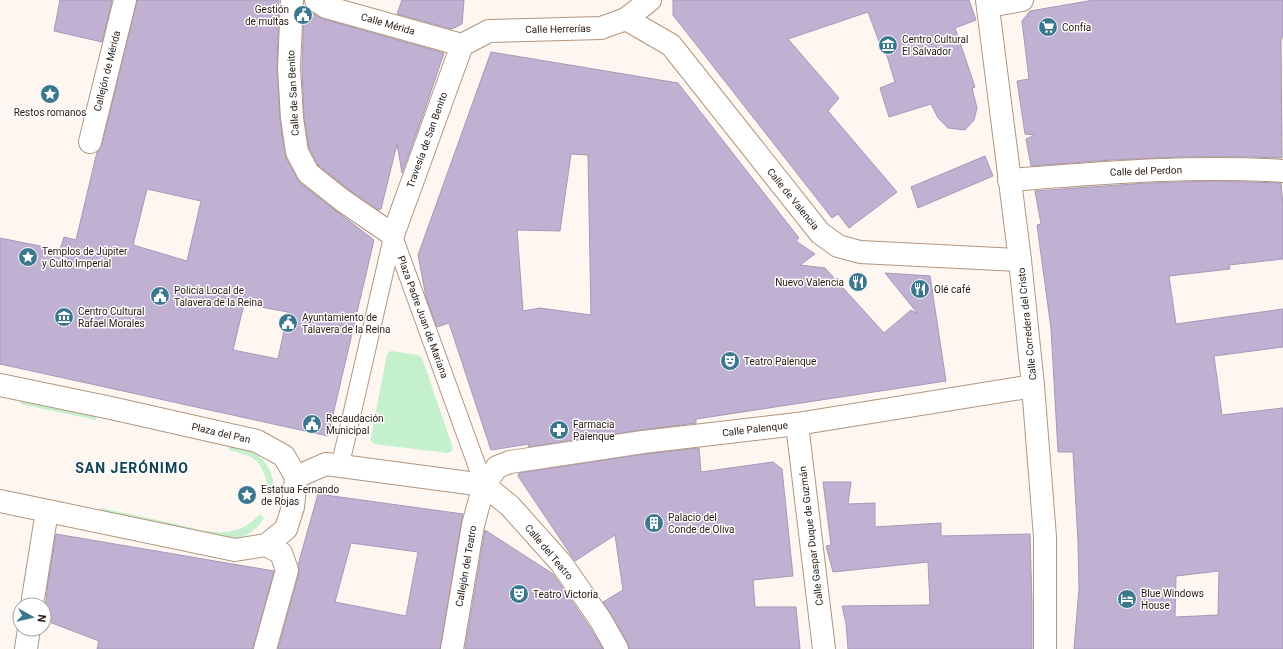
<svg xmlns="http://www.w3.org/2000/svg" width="1283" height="649" font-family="Roboto,sans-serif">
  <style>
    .green { fill: #c4f0cd }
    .building { fill: #c0b1d2; stroke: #a798b8; fill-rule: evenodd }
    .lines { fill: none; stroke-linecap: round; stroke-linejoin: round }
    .pedestrian-casing { stroke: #b4957e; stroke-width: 19 }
    .minor-casing { stroke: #b4957e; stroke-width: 24 }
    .pedestrian { stroke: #fff; stroke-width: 17 }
    .minor { stroke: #fff; stroke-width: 22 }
    .labels { text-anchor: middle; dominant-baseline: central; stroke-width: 3; stroke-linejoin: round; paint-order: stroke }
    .poi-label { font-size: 10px; fill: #251910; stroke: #fff; text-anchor: start }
    .street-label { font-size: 10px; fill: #251910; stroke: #fff }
    .district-label { font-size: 14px; font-weight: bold; letter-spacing: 1px; fill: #104455; stroke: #fff }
  </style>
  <rect width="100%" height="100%" fill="#fdf6f1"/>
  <g class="green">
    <path d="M391,351L418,355L422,358L453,448L452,451L448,453L374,444L371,441V437L387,354Z"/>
    <path d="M22,399L97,415L96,420L20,404Z"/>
    <path d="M230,445C237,446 243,448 249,450C263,455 275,473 273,488L268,487C267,478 260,461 251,457C245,454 236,452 229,450Z"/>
    <path d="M101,508C126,513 151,519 176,524C192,528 209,533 225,532C239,531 250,525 260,514L264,518C257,530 248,535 236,540L99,511Z"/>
  </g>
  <g class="building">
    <path d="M60,0H112L102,42L54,31Z"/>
    <path d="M137,0H279L277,69L280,120L286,158L300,183L374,240L328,436L0,364V238L60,250L64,237L76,240L97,152L102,145ZM147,189L201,201L187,261L133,245ZM244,304L288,312L278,359L233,350Z"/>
    <path d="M402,0H464L462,24L452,29L397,14Z"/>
    <path d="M673,0H969L976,20L955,28L975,87L972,88L977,108L974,120L965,130L948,128L938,118L931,104L889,117L880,88L895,82L883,43L880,44L868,12L788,39L839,98L828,111L897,192L849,228L838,214L832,218L673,15Z"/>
    <path d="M1094,0H1283V34L1281,42L1282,158L1249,157H1180L1111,160L1031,166L1026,139L1035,135L1025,134L1017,81L1029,79L1022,21L1030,11Z"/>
    <path d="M304,8L323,19L444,53L424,112L402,173L397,144L381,209L378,210L349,190L318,165L309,148L304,117L302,68Z"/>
    <path d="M491,52L678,83L799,238L796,241L815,254L800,265L825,268L884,333L911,310L918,314L885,273L930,276L946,381L696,419V423L642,430L528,447L529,444L491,450L449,323L437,327L426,297L418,255ZM571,154L588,155L591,315L540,308L523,311L517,230L560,231Z"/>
    <path d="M985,156L993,176L918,208L911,187Z"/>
    <path d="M1215,181L1281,183L1283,205V259L1229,265L1230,269L1169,276L1176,324L1283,309V347L1214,356L1222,415L1283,408V649H1074L1079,589L1078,542L1073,452H1058L1051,328L1037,225L1041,224L1035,191L1147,183ZM1219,571L1218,615L1175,617L1176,576Z"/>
    <path d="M699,448L701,472L773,462L782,469L793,576L753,580L755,607H796L800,649H629L628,643L603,602L623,590L615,535L575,561L518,476L519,473L645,454Z"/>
    <path d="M823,482H851L848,504L875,503V527L941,523V536L1030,534L1032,605V649H848L846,623L842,606L930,605L928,562L833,572L826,546L831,545Z"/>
    <path d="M318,494L463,514L440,649H278L299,573L298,565ZM351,543L418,552L406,616L335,602Z"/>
    <path d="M485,530L553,574L589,626L603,649H465Z"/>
    <path d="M56,534L274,571L253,649H97L99,641L44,620L48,582Z"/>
  </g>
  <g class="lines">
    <defs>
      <g id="pedestrian">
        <path d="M393,235L484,485"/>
        <path d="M340,466L393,235"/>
      </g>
      <g id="minor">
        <path d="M292,0L289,68L292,118L297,152L308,173L342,200L393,235L462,45"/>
        <path d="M316,0L326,7L462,45"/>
        <path d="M987,0L1020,260L1033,386L1045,537V649"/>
        <path d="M988,6L1022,0"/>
        <path d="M626,19L671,45L820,233L838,246L860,252L1020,260"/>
        <path d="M462,45L489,31L601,28L626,19L650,0"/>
        <path d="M90,142L125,0"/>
        <path d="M1009,180C1100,173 1192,165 1283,171"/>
        <path d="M0,385L111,408L257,441L284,456L296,477L293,507L286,529L266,545L235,550L0,501"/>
        <path d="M797,424L824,649"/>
        <path d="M296,477L326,464L484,485"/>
        <path d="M484,485L510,506L561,563L600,619L617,649"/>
        <path d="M32,605L47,511"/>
        <path d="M26,649L29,629"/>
        <path d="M265,649L287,570L281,553L266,545"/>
        <path d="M452,649L473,525L484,485L497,467L510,462L643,442L797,424L1033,386"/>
      </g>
    </defs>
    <use href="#pedestrian" class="pedestrian-casing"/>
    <use href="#minor" class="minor-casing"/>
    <use href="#pedestrian" class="pedestrian"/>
    <use href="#minor" class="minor"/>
  </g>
  <defs>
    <symbol id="civic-disc" viewBox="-11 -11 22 22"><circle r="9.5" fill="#3b788e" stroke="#fff"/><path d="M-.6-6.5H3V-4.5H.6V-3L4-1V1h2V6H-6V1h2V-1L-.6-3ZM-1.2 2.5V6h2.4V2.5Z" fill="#fff"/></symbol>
    <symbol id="supermarket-disc" viewBox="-11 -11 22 22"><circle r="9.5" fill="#3b788e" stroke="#fff"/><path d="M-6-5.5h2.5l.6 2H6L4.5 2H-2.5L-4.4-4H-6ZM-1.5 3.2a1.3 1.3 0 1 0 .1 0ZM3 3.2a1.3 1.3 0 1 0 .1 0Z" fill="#fff"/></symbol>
    <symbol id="museum-disc" viewBox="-11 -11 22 22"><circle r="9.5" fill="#3b788e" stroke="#fff"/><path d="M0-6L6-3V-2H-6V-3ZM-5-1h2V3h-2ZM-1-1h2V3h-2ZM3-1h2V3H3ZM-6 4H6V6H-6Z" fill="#fff"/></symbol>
    <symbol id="sight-disc" viewBox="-11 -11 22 22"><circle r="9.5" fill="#3b788e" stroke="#fff"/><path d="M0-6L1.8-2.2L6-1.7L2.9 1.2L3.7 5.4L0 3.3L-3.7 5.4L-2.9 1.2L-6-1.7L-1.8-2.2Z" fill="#fff"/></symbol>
    <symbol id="restaurant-disc" viewBox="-11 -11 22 22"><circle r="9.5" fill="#3b788e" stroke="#fff"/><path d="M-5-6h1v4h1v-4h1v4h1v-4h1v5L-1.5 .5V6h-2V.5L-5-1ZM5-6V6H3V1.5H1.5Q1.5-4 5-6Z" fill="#fff"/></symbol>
    <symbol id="theatre-disc" viewBox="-11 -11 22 22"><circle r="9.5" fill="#3b788e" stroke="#fff"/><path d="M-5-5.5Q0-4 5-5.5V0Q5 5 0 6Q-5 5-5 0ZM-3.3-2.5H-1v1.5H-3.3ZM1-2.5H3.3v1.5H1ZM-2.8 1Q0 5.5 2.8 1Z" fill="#fff"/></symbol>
    <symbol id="pharmacy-disc" viewBox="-11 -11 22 22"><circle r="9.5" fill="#3b788e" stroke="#fff"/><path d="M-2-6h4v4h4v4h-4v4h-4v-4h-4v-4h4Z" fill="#fff"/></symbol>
    <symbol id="building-disc" viewBox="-11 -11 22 22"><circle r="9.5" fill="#3b788e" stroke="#fff"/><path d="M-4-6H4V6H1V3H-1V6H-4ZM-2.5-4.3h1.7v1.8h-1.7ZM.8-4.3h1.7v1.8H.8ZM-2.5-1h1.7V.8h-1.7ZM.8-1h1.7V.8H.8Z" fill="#fff"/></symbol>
    <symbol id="hotel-disc" viewBox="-11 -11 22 22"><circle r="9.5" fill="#3b788e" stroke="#fff"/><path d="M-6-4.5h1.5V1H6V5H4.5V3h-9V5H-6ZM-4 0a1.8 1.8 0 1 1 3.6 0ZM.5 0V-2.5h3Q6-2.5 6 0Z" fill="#fff"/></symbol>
  </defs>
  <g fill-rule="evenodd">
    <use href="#civic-disc" x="292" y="4" width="22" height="22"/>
    <use href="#supermarket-disc" x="1037" y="16" width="22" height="22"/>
    <use href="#museum-disc" x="877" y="34" width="22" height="22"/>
    <use href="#sight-disc" x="39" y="83" width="22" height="22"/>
    <use href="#sight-disc" x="17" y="246" width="22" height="22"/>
    <use href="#restaurant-disc" x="847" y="271" width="22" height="22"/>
    <use href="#restaurant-disc" x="909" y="278" width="22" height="22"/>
    <use href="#civic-disc" x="149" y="285" width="22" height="22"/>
    <use href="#museum-disc" x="53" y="306" width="22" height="22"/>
    <use href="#civic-disc" x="277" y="312" width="22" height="22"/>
    <use href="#theatre-disc" x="719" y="350" width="22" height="22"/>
    <use href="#civic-disc" x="301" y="413" width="22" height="22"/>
    <use href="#pharmacy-disc" x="548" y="419" width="22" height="22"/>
    <use href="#sight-disc" x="236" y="484" width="22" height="22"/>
    <use href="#building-disc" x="643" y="512" width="22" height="22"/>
    <use href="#theatre-disc" x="508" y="583" width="22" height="22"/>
    <use href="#hotel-disc" x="1116" y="588" width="22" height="22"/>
  </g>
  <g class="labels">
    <g class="poi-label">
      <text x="289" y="9" text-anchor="end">Gestión<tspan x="289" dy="12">de multas</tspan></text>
      <text x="1062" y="27">Confía</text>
      <text x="902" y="39">Centro Cultural<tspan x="902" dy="12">El Salvador</tspan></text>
      <text x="50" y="112" text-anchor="middle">Restos romanos</text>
      <text x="42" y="251">Templos de Júpiter<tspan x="42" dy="12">y Culto Imperial</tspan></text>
      <text x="844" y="282" text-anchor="end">Nuevo Valencia</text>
      <text x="934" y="289">Olé café</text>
      <text x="174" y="290">Policía Local de<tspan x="174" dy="12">Talavera de la Reina</tspan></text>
      <text x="78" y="311">Centro Cultural<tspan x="78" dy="12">Rafael Morales</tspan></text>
      <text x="302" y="317">Ayuntamiento de<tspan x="302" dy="12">Talavera de la Reina</tspan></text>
      <text x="744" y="361">Teatro Palenque</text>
      <text x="326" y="418">Recaudación<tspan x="326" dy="12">Municipal</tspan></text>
      <text x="573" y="424">Farmacia<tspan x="573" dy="12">Palenque</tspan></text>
      <text x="261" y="489">Estatua Fernando<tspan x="261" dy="12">de Rojas</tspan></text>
      <text x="668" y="517">Palacio del<tspan x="668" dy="12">Conde de Oliva</tspan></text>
      <text x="1141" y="593">Blue Windows<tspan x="1141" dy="12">House</tspan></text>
      <text x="533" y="594">Teatro Victoria</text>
    </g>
    <g class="street-label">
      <text transform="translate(388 24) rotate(16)">Calle Mérida</text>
      <text transform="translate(558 29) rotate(-1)">Calle Herrerías</text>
      <text transform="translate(107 71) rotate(-76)">Callejón de Mérida</text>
      <text transform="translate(293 93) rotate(-93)">Calle de San Benito</text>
      <text transform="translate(427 140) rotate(-70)">Travesía de San Benito</text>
      <text transform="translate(1146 171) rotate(-2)">Calle del Perdon</text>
      <text transform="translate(793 199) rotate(51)">Calle de Valencia</text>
      <text transform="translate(423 317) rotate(70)">Plaza Padre Juan de Mariana</text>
      <text transform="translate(1027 324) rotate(-96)">Calle Corredera del Cristo</text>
      <text transform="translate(755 429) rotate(-7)">Calle Palenque</text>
      <text transform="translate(221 433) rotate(13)">Plaza del Pan</text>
      <text transform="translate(811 536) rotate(-97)">Calle Gaspar Duque de Guzmán</text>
      <text transform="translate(549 552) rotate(50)">Calle del Teatro</text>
      <text transform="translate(466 566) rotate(-80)">Callejón del Teatro</text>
    </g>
    <g class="district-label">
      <text x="132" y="468">SAN JERÓNIMO</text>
    </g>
  </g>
  <g transform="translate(32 617) rotate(98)"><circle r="19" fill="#ffffff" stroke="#a8a39f"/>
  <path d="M0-3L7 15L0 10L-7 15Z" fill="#3b788e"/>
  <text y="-6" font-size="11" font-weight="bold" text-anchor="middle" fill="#251910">N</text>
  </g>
</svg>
